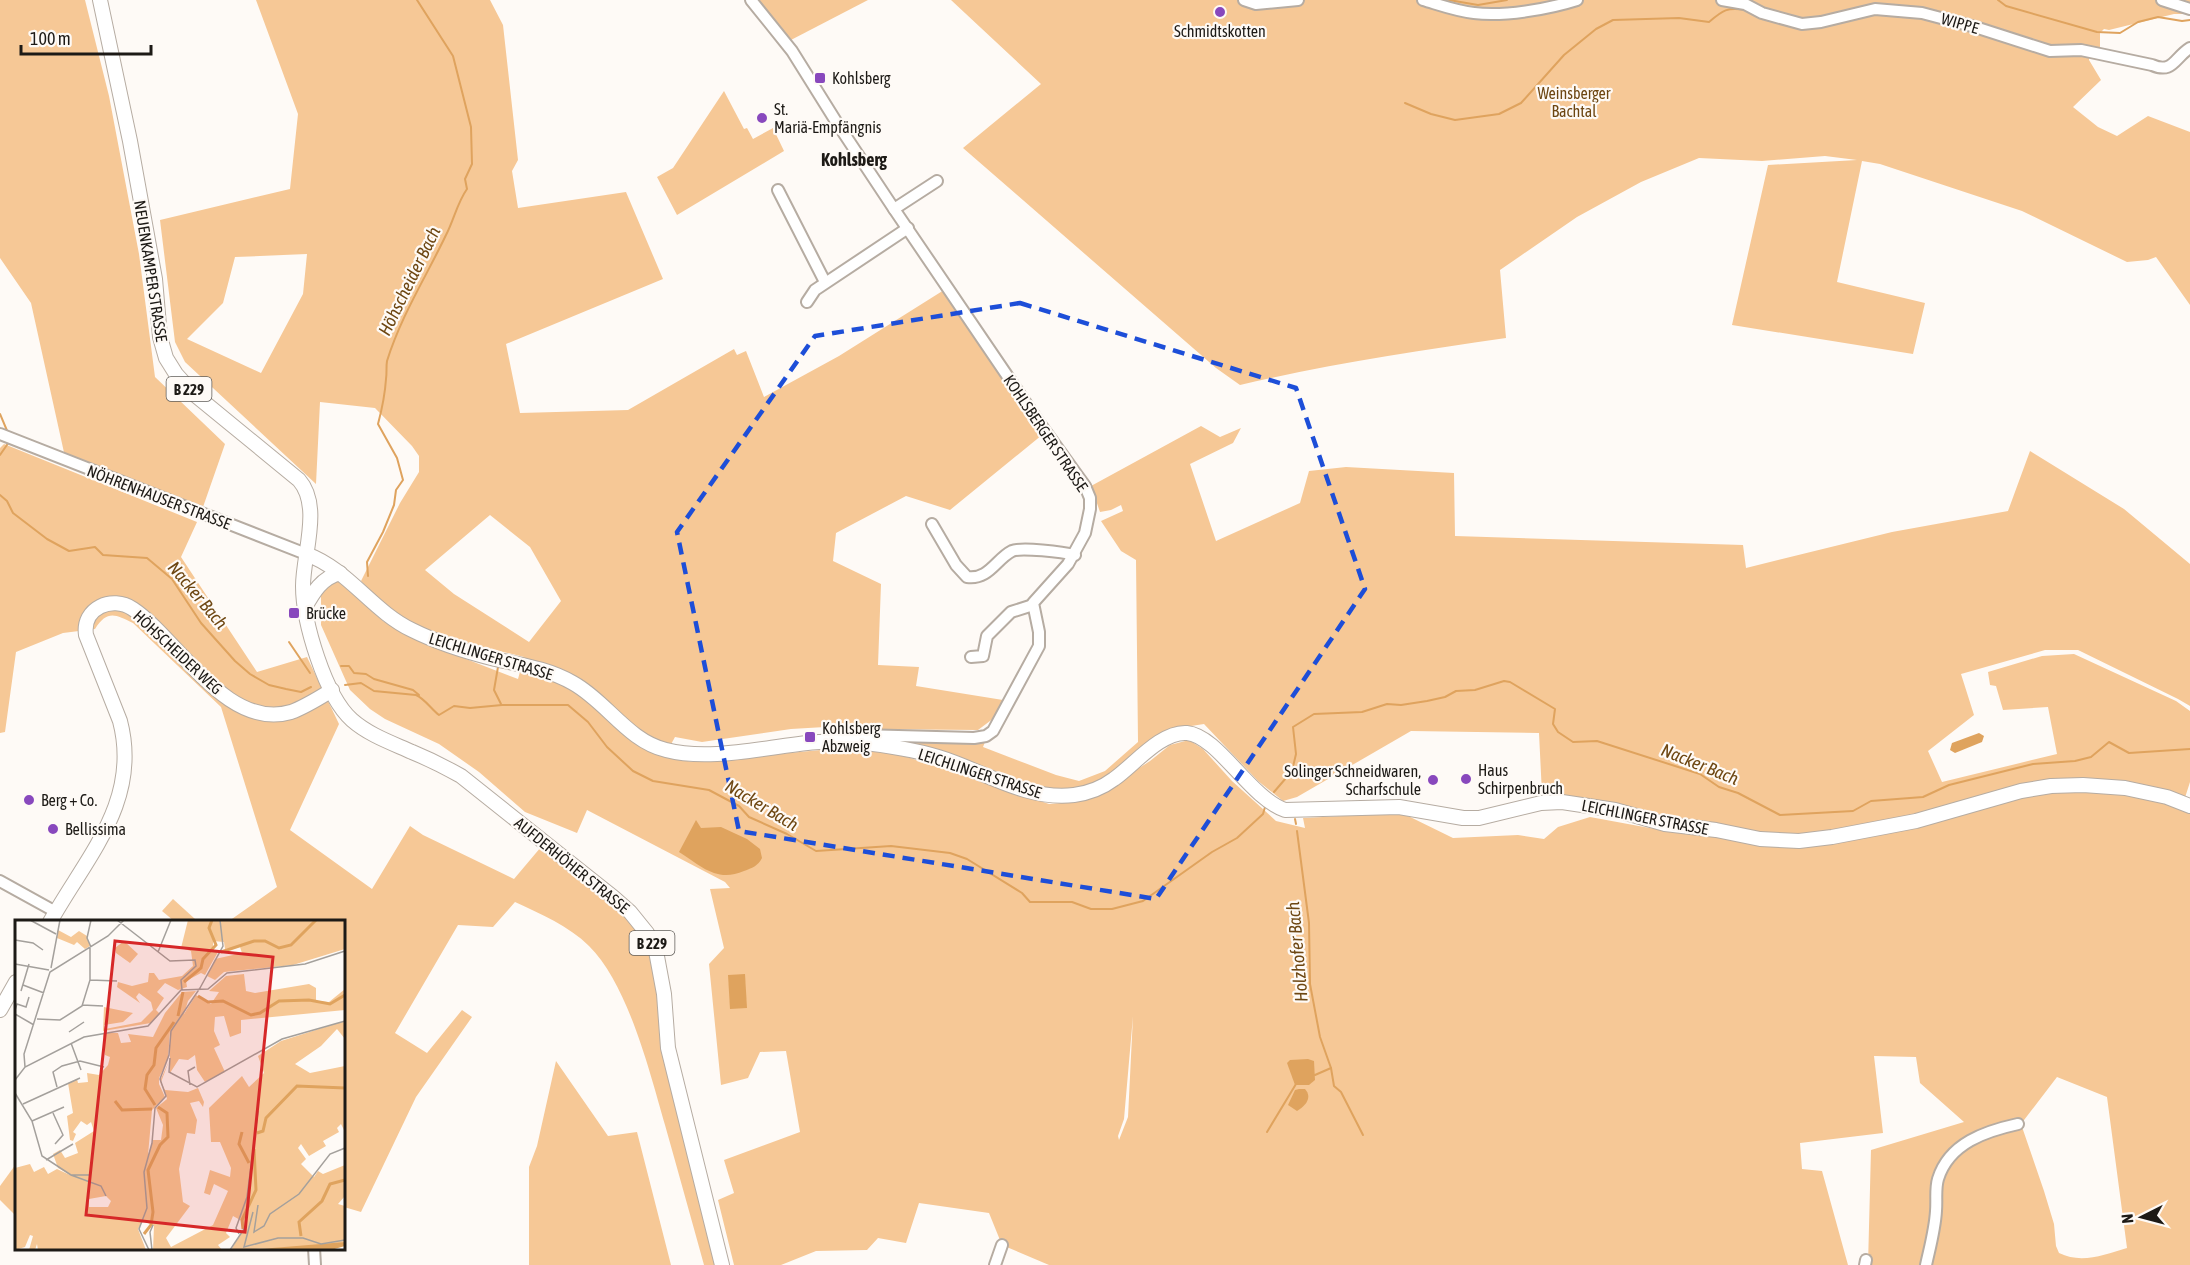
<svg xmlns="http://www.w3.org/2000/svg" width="2190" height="1265" font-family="'Asap Condensed',sans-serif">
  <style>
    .green { fill: #f6c896; fill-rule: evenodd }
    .water { fill: #dfa35e }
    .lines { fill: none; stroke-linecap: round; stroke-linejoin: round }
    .stream { stroke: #dfa35e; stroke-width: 2 }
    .minor-casing { stroke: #b6aca2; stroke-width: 14 }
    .major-casing { stroke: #b6aca2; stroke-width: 16 }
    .minor { stroke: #fff; stroke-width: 10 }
    .major { stroke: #fff; stroke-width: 14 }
    .marked { fill: none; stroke: #1d4ed8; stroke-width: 4.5; stroke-dasharray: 12 8; stroke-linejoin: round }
    .poi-dot { fill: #8848bd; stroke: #fefaf6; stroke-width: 2 }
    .labels { text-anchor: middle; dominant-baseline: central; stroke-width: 4.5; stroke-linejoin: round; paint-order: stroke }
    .shield { fill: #fefaf6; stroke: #605d59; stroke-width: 1.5 }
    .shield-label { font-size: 15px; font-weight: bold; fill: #1d1a16 }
    .street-label { font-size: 16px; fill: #1d1a16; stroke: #fefaf6 }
    .poi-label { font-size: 16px; fill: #1d1a16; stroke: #fefaf6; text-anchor: start }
    .park-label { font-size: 16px; fill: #6d4611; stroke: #fefaf6 }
    .neighbourhood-label { font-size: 18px; font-weight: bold; fill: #1d1a16; stroke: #fefaf6 }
    .water-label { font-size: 18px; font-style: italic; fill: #6e4712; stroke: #fefaf6 }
    .inset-river { fill: none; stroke: #dfa35e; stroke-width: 3 }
    .inset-road { fill: none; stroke: #a4a09c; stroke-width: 1.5 }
    .view { fill: #d62828; fill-opacity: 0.15; stroke: #d62828; stroke-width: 3 }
    .inset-edge { fill: none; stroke: #1d1a16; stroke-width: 3 }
  </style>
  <rect width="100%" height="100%" fill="#fefaf6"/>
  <g class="green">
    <path d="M0,0H85L109,96L139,254L155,377L225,444L203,507L65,457L31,303L0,258Z"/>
    <path d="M256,0H490L503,25L518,160L512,171L518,208L626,192L663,279L506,344L520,413L628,410L734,349L737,355L746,351L764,397L839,356L944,290L1042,435L950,510L906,496L836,533L833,561L881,584L878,665L919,667L916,686L1003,700L994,718L978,730L868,729L869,725H859L791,729L702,742L675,737L664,757L693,762L821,750L835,753L855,750H886L1049,804L1073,802L1097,795L1150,761L1170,745L1189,740L1203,749L1232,781L1276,821L1305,828L1303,818L1402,813L1453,838L1518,835L1544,839L1558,827L1590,817L1666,831L1665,817L1542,794L1539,733L1411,731L1297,797L1283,801L1258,781L1204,724L1172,729L1119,769L1093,784L1066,790L1040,789L963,759L902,741L985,742L983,747L1056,775L1079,781L1105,771L1138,742L1136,560L1121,551L1101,521L1123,511L1121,505L1111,510L1100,512L1091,486L1201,426L1220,437L1241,428L1233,443L1190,464L1216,541L1300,503L1309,471L1346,467L1454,473L1455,536L1743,545L1746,568L1892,532L2008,511L2030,451L2124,509L2190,564V706L2178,699L2078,650H2045L1961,674L1974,715L1928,751L1942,782L2057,754L2048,707L2003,710L1996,686L1990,685L1988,672L2042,656L2074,654L2176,701L2190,711V782L2182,807L2190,812V1265H1868L1871,1150L1964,1122L1920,1083L1916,1057L1874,1056L1883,1133L1800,1143L1802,1169L1822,1171L1848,1265H1049L1002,1245L989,1213L919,1203L906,1243L878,1238L867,1250L816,1251L781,1265H734L718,1200L734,1193L724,1160L800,1132L786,1051L760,1052L748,1078L721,1085L709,964L724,948L710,889L730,888L725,882L587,810L577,833L525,812L479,772L439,744L385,719L370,709L350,690L321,625V594L330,582H339L383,621L417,640L518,679L524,657C488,648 429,636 398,615C386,608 371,591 361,581L400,503L419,472V456L412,446L375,408L320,402L316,484L185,362L175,342L160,220L290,189L298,114ZM307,254L303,294L261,373L187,339L223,303L235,257ZM490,515L530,547L561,601L529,642L454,594L425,570ZM1133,1016L1128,1117L1119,1140L1118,1136L1124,1119ZM2057,1077L2107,1097L2127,1248C2104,1255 2081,1264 2059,1253L2056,1246L2054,1224L2044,1191L2021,1124Z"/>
    <path d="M755,0H868L789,41Z"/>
    <path d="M951,0H2190V14H2174L2109,30L2104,29L2100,33V51L2089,49V60L2101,80L2073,107L2098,127L2117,136L2148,116L2190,132V305L2156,257L2148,260L2127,262L2022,211L1880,164L1862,161L1837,282L1925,303L1913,354L1732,325L1768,165L1857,160L1825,156L1762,161L1699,158L1641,182L1577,217L1500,270L1506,338C1417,351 1328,364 1240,385L1216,368L963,148L1041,84Z"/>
    <path d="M724,91L744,129L747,128L753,139L773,128L784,151L677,215L657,177L673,168Z"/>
    <path d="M4,444L197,522L181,557L257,672L307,657L339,724L290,830L372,889L410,826L423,835L514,879L541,847L623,912L648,944L717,1265H704C691,1218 678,1171 665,1125C650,1073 628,984 589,946C569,926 541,914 515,902L493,927L458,925L395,1033L427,1053L462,1010L472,1017L416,1097L361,1212L344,1207V922L229,921L277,887L221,707L133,623C115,614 107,610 95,629L63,633L16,652L5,732L0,733V448Z"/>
    <path d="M173,899L195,919L193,921H174L162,911Z"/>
    <path d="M556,1061L608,1136L637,1132L671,1265H529V1167L537,1146Z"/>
    <path d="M16,1164V1216L0,1200V1186Z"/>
  </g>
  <g class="water">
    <path d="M1979,733L1984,736L1982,742L1955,753L1950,750L1952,743Z"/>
    <path d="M696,820L701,828L721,827L747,839L760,849L762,858C758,866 752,868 744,871C717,883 701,866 679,852Z"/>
    <path d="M745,974L747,1008L730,1009L728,975Z"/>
    <path d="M1308,1059L1314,1061L1315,1080L1309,1085H1295L1287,1063L1290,1060Z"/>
    <path d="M1299,1089H1305C1313,1098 1305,1106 1297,1111L1288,1105L1295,1090Z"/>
  </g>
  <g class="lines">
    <g class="stream">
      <path d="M1449,0L1478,5L1507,0"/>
      <path d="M1998,0L2006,6L2097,32L2120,33L2138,22L2158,17L2182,21L2190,20"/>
      <path d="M1405,103L1431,114L1455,120L1499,114L1521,103L1564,55L1596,29L1613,20L1679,18L1709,22C1723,10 1727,7 1746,10"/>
      <path d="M0,414L8,433"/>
      <path d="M0,455L9,442"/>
      <path d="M0,495L7,501L13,513L47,539L69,551L95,547L103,555L147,558L172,579L201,623L235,661L250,674L269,685L286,689L301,692L311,687"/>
      <path d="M368,576L367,562L383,532L394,505L396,490L403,480L397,458L378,424C382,409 385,394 386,379C387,373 386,367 387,361C401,316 426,277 446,235C454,220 457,203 467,189L465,179L472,164L471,127L453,56L417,0"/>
      <path d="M289,642L310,673"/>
      <path d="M341,666H349L354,673L366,674L374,679L413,690L419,695"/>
      <path d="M498,667L494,690L501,704"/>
      <path d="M345,685L361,683L374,691L416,695C425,699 431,709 439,715L454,706L470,708L502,705H568L588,722L607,747L633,771L653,781L709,790L739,806L749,817L787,834L816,851L891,846L950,853L967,859L1022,893L1030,902H1072L1091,909H1112L1143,901L1212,852L1237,838L1263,814L1265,807"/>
      <path d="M1274,792L1292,771L1296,754L1293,727L1314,714L1362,712L1387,704L1401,705L1427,701L1445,697L1456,691L1475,690L1504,681L1510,682L1555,709L1553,724L1558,732L1573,742L1597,741L1700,774L1719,787L1738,793L1780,815L1853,811L1871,801L1923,797L1949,785L2033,764L2075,761L2091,757L2109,742L2129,753L2190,749"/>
      <path d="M1295,819L1296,824"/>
      <path d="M1297,831L1309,923L1310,984L1320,1037L1331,1068L1315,1075"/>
      <path d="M1331,1068L1334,1086L1341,1092L1363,1135"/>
      <path d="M1267,1132L1296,1084"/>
    </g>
    <defs>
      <g id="minor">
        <path d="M751,0L792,51L837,123L894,209L1038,421L1085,486L1090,498V509L1085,533L1068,564L1033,603L1039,632V646L993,731L986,736L974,738L860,735L854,742"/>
        <path d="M1244,0L1256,4L1298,0"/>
        <path d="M1423,0C1440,5 1456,11 1474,13C1503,17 1549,9 1577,0"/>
        <path d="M1722,0L1745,4L1762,13L1802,24L1821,22L1875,9L1922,13L1975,27L2050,51L2081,50L2152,65C2173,74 2174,58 2190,48"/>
        <path d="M2162,0L2190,9"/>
        <path d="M778,190L825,282"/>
        <path d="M894,209L937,181"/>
        <path d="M807,302L815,290L908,228"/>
        <path d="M0,434L306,554"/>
        <path d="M932,524L956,565L967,577C989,580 996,559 1012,551C1021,547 1063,552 1075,555"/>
        <path d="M971,657L983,656L987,636L1011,612L1033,605"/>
        <path d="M0,881L56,912"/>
        <path d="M314,1248L315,1265"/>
        <path d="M995,1265L1002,1245"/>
        <path d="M1865,1265L1866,1260"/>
        <path d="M1926,1265C1930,1247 1935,1229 1936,1211C1937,1200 1935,1189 1938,1179C1949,1143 1986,1131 2018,1124"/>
      </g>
      <g id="major">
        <path d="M100,0L130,141L155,279L160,337L166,358L176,374L194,394L299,480C322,506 303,554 303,586C303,622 325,696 352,720C369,735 392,743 412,752C429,759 445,767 461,776L613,897L630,912L647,933L656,951L664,994L668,1048L722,1265"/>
        <path d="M306,554C348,569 372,611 412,630C438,643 467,652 495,659C522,665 549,669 573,683C607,702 628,741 666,750C723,765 797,736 857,742C884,745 912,749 938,757C982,770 1026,801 1074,795C1089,793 1102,788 1114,779C1134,765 1161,731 1187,733C1218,736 1250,798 1285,810L1399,807L1463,818H1479L1541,803L1562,802L1615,810L1665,824L1716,830L1760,839L1799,841L1832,837L1916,821L2021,791L2051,786L2083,785L2125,788L2167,797L2190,806"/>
        <path d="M304,609C313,593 321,578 340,573"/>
        <path d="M50,922C87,856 141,801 120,721L86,635C82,608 112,595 133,609C178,639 226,731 291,712C305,707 319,698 332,690"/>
        <path d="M0,1010L16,982"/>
      </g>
    </defs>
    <use href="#minor" class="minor-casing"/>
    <use href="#major" class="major-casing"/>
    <use href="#minor" class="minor"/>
    <use href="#major" class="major"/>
  </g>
  <path class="marked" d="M1020,303L1296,388L1365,589L1156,899L739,831L677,532L815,336Z"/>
  <g class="poi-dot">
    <circle cx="1220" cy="12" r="6"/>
    <rect x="814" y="72" width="12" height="12" rx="3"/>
    <circle cx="762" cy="118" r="6"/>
    <rect x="288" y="607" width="12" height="12" rx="3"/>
    <rect x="804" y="731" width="12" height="12" rx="3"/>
    <circle cx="1466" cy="779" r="6"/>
    <circle cx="1433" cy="780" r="6"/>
    <circle cx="29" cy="800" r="6"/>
    <circle cx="53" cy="829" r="6"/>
  </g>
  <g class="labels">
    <g class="shield">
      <rect x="166.5" y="377" width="45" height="24" rx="4.5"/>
      <rect x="629.5" y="931" width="45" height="24" rx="4.5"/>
    </g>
    <g class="shield-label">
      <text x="189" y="389">B 229</text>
      <text x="652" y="943">B 229</text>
    </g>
    <g class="street-label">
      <text transform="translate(1960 23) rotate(16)">WIPPE</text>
      <text transform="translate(151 271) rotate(81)">NEUENKAMPER STRASSE</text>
      <text transform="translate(1046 433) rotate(56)">KOHLSBERGER STRASSE</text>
      <text transform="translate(159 497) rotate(21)">NÖHRENHAUSER STRASSE</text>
      <text transform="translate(178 652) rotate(43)">HÖHSCHEIDER WEG</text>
      <text transform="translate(491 656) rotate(17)">LEICHLINGER STRASSE</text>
      <text transform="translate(980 773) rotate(18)">LEICHLINGER STRASSE</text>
      <text transform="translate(1645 817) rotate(11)">LEICHLINGER STRASSE</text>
      <text transform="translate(572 865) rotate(39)">AUFDERHÖHER STRASSE</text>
    </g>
    <g class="poi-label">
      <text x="1220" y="31" text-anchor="middle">Schmidtskotten</text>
      <text x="832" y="78">Kohlsberg</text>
      <text x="774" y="109">St.<tspan x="774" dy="18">Mariä-Empfängnis</tspan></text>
      <text x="306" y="613">Brücke</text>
      <text x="822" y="728">Kohlsberg<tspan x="822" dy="18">Abzweig</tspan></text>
      <text x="1478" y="770">Haus<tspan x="1478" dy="18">Schirpenbruch</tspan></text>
      <text x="1421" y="771" text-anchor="end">Solinger Schneidwaren,<tspan x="1421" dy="18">Scharfschule</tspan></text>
      <text x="41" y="800">Berg + Co.</text>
      <text x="65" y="829">Bellissima</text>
    </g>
    <g class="park-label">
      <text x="1574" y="93">Weinsberger<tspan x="1574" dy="18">Bachtal</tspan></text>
    </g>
    <g class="neighbourhood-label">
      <text x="854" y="159">Kohlsberg</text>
    </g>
    <g class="water-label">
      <text transform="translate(409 281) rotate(-64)">Höhscheider Bach</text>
      <text transform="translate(198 595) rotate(50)">Nacker Bach</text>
      <text transform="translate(1700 764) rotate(22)">Nacker Bach</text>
      <text transform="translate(762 805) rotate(31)">Nacker Bach</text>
      <text transform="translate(1297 952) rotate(-95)">Holzhofer Bach</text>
    </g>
  </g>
  <g transform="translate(15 920)">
    <rect width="330" height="330" fill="#fefaf6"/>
    <path d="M173,0H330V29L278,45L209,52L200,60L192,56L200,39L227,33L225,27L210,29L209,22L198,21V29L203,32L190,55L186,53L171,61L172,67L163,70L150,63L142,72L149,78L141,90L145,94L136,103L88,111L89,87L118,93L108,102L89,105L90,109L126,102L138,90L136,82L124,73L121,77L125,83L102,67L103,62L117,66L133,62L134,53H139L144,60L167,56L178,46L176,31L166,28ZM43,10L56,17L64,11L72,16L75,26L70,29L62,22L59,25L42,18ZM109,21L123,34L115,43L101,33L100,28ZM229,54L231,71L240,73L294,64L301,68V81L314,82L330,69V90L226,100V113L215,117L209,96L200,97L199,111L205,125L199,128L210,152L190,162L182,150L180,135L173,140L164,139L155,153V111L153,139L144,158V164L150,177L137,190L133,235L138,220H146L148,205L141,188L152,179L151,175L146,164L145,161L154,141L146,162L150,170L173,172L183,168L189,182L188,187L184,181L175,183L182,200L180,214L172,213L164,249L168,282L175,286L151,318L156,327L198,305L213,271L199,264L195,275L189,273L195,250L215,257L216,248L205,222H196L194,188L227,156L234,167L249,153L243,136L266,121L326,102H330V119L322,109L306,126L280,144L295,153L330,146V212L326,204L322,208L324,212L308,221L311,226L294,236L286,224L283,228L291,239L286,244L299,257L303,251L308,254L330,245V276L323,284L330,286V322L313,326L216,330L228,310L227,301L218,296L211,313L215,317L203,325L207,330H138L139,306L128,301L123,309L131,330H23L22,324L20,330H14L18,316L15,315L10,327L0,330V248L15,244L19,252L29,247L33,254L42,249L57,256L43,248L38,234L45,230L50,238L63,233L60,223L79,211L76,202L72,205L66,201L58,212L61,214L58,221L55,220L52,196L58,193L53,163L62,159L63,163L73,162L72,153L84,155L93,145L95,137L90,135L88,113H103L106,123L116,122L113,114L138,117L150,93L167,72L181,71L173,81L169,94L181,75L196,84L204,72L194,71L211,56ZM91,276L96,281L93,287H74V279Z" fill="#f6c896" fill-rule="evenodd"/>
    <path d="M330,322V326L316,330H232Z" fill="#dfa35e"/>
    <path class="inset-river" d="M206,32L239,21H250L264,28L276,25L301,0M169,62L186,48L188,39L201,25L194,8L197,0M183,76L193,82L208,81L236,95L245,93L264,81L294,80L315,84L330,75M163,96L168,72M100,181L107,190L137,189M140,185L130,169L132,155L139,145L141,128L159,102M227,212L224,224L234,243M242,213L248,211L251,198L282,166L330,168M228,309L227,300L241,270L239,229M129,314L136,305L138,292L133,250L145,225L153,217L152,193L143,187M286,316L284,302L307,281L315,264L330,260"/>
    <path class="inset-road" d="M15,0L41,14M102,0L155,41L180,40L181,46L166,60L167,70M0,20L18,23L28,30M76,27L72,18L76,0M143,32L156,0M0,44L34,50M36,48L45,0M75,60L102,61M8,65L29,73M185,68L208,26L205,0M6,71L14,44M67,85L88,86M0,90L2,84L11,87L14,77M0,94L19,105M22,99L45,100L67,86L75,60V27M54,112L69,102M56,123L66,150M155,138L154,152L182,167L267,119L330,101M10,147L9,134L35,52L93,16L109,0M0,160L10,147L69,117L133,106L166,70L193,69L212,53L290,44L330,31M175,165L173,151L180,147M42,167L38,152L47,146L65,141L89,147M0,173L17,201L27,236L56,255L86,266L91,276M8,184L65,158M38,193L48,215L40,224M17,201L49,187M31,240L58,224M56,255H76M243,285L239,312L249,306L255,294L284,274L315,234L330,228M238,292L229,327L263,318H288L306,324L330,320M224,314L221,308L232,277L243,191M134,330L124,309L132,288L129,252L137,223L140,188L151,176L145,159L154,135L156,111L185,68M137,330L135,312L138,305M215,330L231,306"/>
    <path class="view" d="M100,21L258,37L230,312L71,295Z"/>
    <rect width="330" height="330" class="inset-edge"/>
  </g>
  <g transform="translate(2142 1217) rotate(264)" stroke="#fefaf6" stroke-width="4.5" paint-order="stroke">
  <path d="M0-4.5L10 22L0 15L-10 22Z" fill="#1d1a16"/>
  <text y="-9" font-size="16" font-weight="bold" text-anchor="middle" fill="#1d1a16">N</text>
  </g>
  <path d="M21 45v9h130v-9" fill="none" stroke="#1d1a16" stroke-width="3"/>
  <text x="30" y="45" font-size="18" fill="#1d1a16" stroke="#fefaf6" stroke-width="4.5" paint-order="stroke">100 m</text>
</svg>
